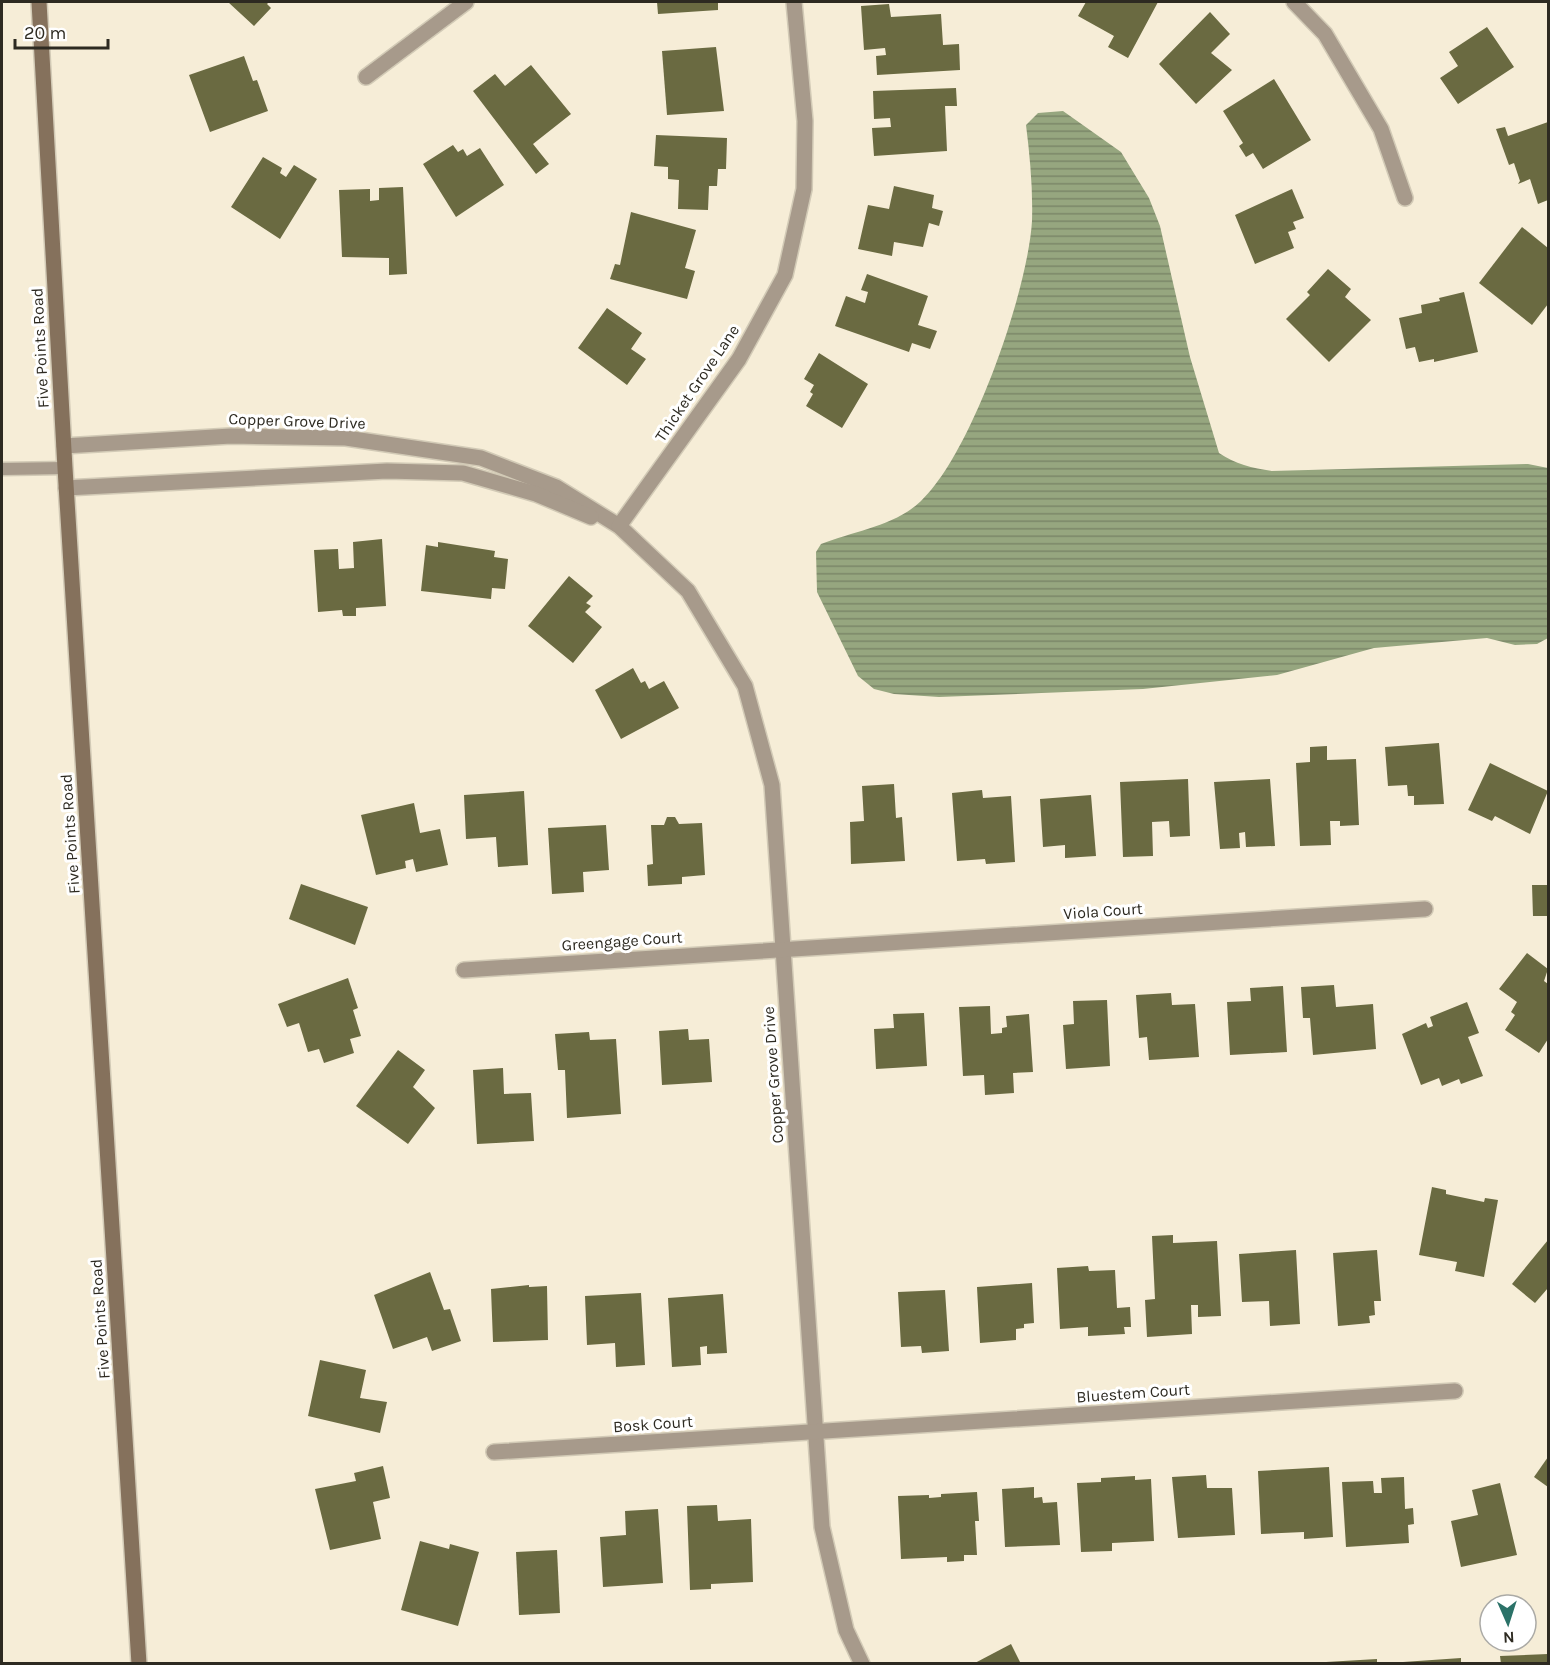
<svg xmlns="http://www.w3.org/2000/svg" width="1550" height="1665" font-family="Karla,sans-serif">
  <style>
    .water { fill: url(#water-rules) }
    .building { fill: #6a6a41 }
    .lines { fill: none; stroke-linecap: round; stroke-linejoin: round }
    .lane-casing { stroke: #d2cab6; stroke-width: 15 }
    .street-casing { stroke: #d2cab6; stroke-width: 18 }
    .secondary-casing { stroke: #d2cab6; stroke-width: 18 }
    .lane { stroke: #a79a8b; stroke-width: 12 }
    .street { stroke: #a79a8b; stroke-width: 15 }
    .secondary { stroke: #85715c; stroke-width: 15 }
    .labels { text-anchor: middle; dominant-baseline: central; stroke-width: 6; stroke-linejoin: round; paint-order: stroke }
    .street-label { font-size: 16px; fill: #2d2a21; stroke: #fff }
  </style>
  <defs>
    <pattern id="water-rules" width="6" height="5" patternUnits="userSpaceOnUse" patternTransform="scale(1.5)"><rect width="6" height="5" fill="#96a67f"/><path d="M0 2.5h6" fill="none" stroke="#7b8768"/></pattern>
  </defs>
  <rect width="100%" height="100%" fill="#f6edd7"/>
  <path class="water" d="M1063,111L1121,152L1149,198L1160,226L1190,357L1219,453C1235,464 1252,468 1272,471L1528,464L1548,468V638L1537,644L1515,645L1487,638L1374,648L1277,675L1143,689L939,697L894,694L874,689L858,676L817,592L816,552L821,544C854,531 895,526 921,501C972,453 1028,290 1032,221C1033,189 1030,157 1026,125L1038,113Z"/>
  <g class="building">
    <path d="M228,2H269L267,4L271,8L254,26Z"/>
    <path d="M657,2H718V10L658,14Z"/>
    <path d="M1086,2H1158L1128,58L1108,47L1114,36L1078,16Z"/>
    <path d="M889,4L891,17L941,14L943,45L959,44L960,70L877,75L876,56L886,55L885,48L864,50L861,6Z"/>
    <path d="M1210,12L1230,34L1211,53L1232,70L1196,104L1159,64Z"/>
    <path d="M1487,27L1514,67L1458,104L1440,78L1458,66L1449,52Z"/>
    <path d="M716,47L724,111L667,115L662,51Z"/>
    <path d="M244,56L253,81L257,80L268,111L210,132L189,75Z"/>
    <path d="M531,65L571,114L533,144L549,164L536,174L473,91L495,74L505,86Z"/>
    <path d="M1274,79L1311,140L1263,169L1253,153L1246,157L1239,146L1243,143L1223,111Z"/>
    <path d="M956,88L957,106H945L947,151L874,156L872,128L891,127L890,118L874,119L873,91Z"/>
    <path d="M1548,122V200L1538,204L1530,179L1518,184L1520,181L1514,163L1509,165L1496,129L1505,127L1508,136Z"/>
    <path d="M656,135L727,138L726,169H718L717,186H709L708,210L678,209L679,180L668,179V167L654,166Z"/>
    <path d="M453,145L458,152L463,149L467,156L480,148L504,185L456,217L423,164Z"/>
    <path d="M263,157L282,168L280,173L286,177L294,165L317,179L280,239L231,207Z"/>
    <path d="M894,186L934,195L932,208L943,211L939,226L929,223L923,247L894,242L892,256L858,249L868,205L889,209Z"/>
    <path d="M403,187L407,274L389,275V258L342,257L339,190L370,189V201L379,200V188Z"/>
    <path d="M1292,189L1304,218L1293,222L1296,229L1288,232L1294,248L1255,264L1235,215Z"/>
    <path d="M631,212L696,230L685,268L695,271L687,299L610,279L615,264L620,265Z"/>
    <path d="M1522,227L1548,248V304L1532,325L1479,283Z"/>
    <path d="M1328,269L1351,289L1345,297L1371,320L1329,362L1286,319L1310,295L1307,292Z"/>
    <path d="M867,274L928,296L918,325L937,331L930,349L912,343L909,352L835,326L846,296L865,303L868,292L861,290Z"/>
    <path d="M1464,292L1478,352L1434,362V359L1419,362L1415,347L1406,349L1399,318L1422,313L1421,305L1440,301L1439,298Z"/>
    <path d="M607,308L642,333L631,349L646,359L627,385L578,348Z"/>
    <path d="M819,353L868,384L842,428L806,406L813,394L810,392L814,385L804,379Z"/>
    <path d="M382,539L386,606L356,608V616H343L342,610L318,612L314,550L338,549L339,569L354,568L353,542Z"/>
    <path d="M438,542L495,551L494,557L508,559L505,589L492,588L491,599L421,591L426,545L438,547Z"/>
    <path d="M569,576L593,596L586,603L591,606L585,612L602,627L573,663L528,626Z"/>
    <path d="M633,668L641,683L645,681L649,689L664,681L679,708L621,739L595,690Z"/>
    <path d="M1439,743L1444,804L1414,805V796H1408L1407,785L1388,786L1385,747Z"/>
    <path d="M1327,746V760L1356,759L1359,825L1340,826V821H1330L1331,845L1300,846L1296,763L1310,762V747Z"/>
    <path d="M1490,763L1548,791L1530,834L1495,816L1492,821L1468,810Z"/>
    <path d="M1188,779L1190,836L1170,837L1169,821L1152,822L1153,856L1123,857L1120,782Z"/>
    <path d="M1270,779L1275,846L1246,847L1245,832L1239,833L1240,848L1220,849L1214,782Z"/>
    <path d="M894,784L896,818L902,817L905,861L851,864L850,822L864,821L862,786Z"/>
    <path d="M982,790L983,798L1011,796L1015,862L986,864L985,859L957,861L952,793Z"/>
    <path d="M524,791L528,865L498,867L496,837L466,839L464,795Z"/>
    <path d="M1091,795L1096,856L1065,858V845L1043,847L1040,799Z"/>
    <path d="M414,803L420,833L440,829L448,865L416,872L413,859L405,861L406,868L376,875L361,815Z"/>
    <path d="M667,817H675L679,824L702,823L705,875L682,877V884L648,886L647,865L653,864L651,825H664Z"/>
    <path d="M606,825L609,870L583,872L584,892L552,894L548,828Z"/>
    <path d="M301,884L368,907L355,945L289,919Z"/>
    <path d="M1532,885H1548V916H1533Z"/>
    <path d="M1527,953L1548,969L1544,981L1548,984V1039L1539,1053L1505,1030L1515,1015L1511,1012L1517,1002L1499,989Z"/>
    <path d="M348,978L358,1008L353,1010L361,1036L350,1039L354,1053L324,1063L319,1049L308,1052L299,1023L287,1027L278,1004Z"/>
    <path d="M1334,985L1336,1007L1373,1004L1376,1049L1313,1055L1310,1018H1303L1301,987Z"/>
    <path d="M1283,986L1287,1052L1230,1055L1227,1002L1251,1001L1250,988Z"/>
    <path d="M1171,993L1172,1005L1195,1004L1199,1057L1149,1060L1147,1037L1139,1038L1136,995Z"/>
    <path d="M1107,1000L1110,1066L1066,1069L1063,1025L1074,1024L1073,1001Z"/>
    <path d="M1467,1002L1479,1033L1468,1037L1483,1076L1461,1084L1459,1079L1442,1086L1439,1078L1421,1085L1402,1034L1426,1023L1428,1028L1433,1026L1430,1017Z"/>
    <path d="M990,1006L991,1034L1002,1033V1028L1007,1027L1006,1016L1029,1014L1033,1072L1013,1073L1014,1093L985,1095L984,1075L963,1076L959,1007Z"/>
    <path d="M924,1013L927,1066L876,1069L874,1029L894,1028L893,1014Z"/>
    <path d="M688,1029L689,1040L709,1039L712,1082L662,1085L659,1031Z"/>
    <path d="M589,1032L590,1040L616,1039L621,1114L567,1118L565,1070H558L555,1034Z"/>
    <path d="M398,1050L425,1070L413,1087L435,1108L408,1144L356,1106Z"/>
    <path d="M503,1068L504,1094L531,1093L534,1141L477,1144L473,1070Z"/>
    <path d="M1432,1187L1446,1190V1194L1484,1202L1485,1198L1498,1200L1484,1277L1455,1271L1457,1262L1419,1255Z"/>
    <path d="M1173,1235V1243L1217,1241L1221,1316L1198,1317V1305H1191L1192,1334L1147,1337L1145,1300L1155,1299L1152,1236Z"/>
    <path d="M1548,1240V1288L1535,1303L1512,1284Z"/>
    <path d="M1296,1250L1300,1324L1270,1326L1269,1301L1242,1302L1239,1254Z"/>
    <path d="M1377,1250L1381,1301H1374L1375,1315L1369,1316L1370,1323L1338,1326L1333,1253Z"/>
    <path d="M1088,1266L1089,1271L1115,1270L1117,1308L1130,1307L1131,1327H1124L1125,1334L1088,1336V1327L1060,1329L1057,1268Z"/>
    <path d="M430,1272L444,1310L450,1309L461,1341L432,1351L427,1337L393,1349L374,1295Z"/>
    <path d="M1032,1283L1034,1323L1024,1324V1328L1016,1329V1340L980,1343L977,1287Z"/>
    <path d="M529,1285V1287L547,1286L548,1340L493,1342L491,1289Z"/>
    <path d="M945,1290L949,1351L922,1353L921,1346L901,1347L898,1292Z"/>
    <path d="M641,1293L645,1365L616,1367L615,1343L587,1345L585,1296Z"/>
    <path d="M723,1294L727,1353L707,1354V1346L700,1347L701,1365L672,1367L668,1298Z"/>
    <path d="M320,1360L366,1370L360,1398L387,1402L380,1433L308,1416Z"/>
    <path d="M1548,1457V1487L1534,1477Z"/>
    <path d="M383,1466L390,1498L373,1502L381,1539L330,1550L315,1489L356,1481L354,1473Z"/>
    <path d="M1329,1467L1333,1537L1304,1539V1532L1261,1534L1258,1471Z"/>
    <path d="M1206,1475L1207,1488H1232L1235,1535L1178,1538L1172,1477Z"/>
    <path d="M1135,1476V1480L1151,1479L1154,1541L1112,1543V1551L1081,1552L1077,1483L1101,1482V1478Z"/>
    <path d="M1404,1477L1405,1509L1413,1508L1414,1524L1408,1525L1409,1543L1346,1547L1342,1482L1373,1481L1374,1493H1382L1381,1478Z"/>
    <path d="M1500,1483L1517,1555L1461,1567L1451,1521L1478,1515L1472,1490Z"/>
    <path d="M1034,1487V1498L1042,1497L1043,1503L1057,1502L1060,1545L1005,1547L1002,1489Z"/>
    <path d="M977,1492L979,1521H975L977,1555H964V1561L947,1562V1557L901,1559L898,1496L929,1495V1498L941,1497V1494Z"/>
    <path d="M717,1505L718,1521L751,1519L753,1582L711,1584V1589L690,1590L687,1506Z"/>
    <path d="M658,1509L663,1583L603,1587L600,1537L626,1535L625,1511Z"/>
    <path d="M420,1541L449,1549L450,1544L479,1552L458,1626L401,1610Z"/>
    <path d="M557,1550L560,1613L519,1615L516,1552Z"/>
    <path d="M1011,1644L1021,1664H973Z"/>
    <path d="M1548,1654V1664H1501L1500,1656Z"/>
    <path d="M1461,1658V1664H1403V1662Z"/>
    <path d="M1377,1659V1664H1326V1662Z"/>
  </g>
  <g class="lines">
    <defs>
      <path id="lane" d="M2,469L65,468"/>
      <g id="street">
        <path d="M1294,2L1325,34L1381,129L1405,198"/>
        <path d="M366,77L466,2"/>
        <path d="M64,446L231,436L346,438L481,458L556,487L619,526L688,591L745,686L772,785L822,1527L846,1630L862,1664"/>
        <path d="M66,488L387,471L463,473L536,494L591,517"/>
        <path d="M619,526L739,359L785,275L804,189L805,121L794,2"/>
        <path d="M464,970L1425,909"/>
        <path d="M494,1452L1455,1391"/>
      </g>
      <path id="secondary" d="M39,2L65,468L139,1664"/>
    </defs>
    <use href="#lane" class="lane-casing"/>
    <use href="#street" class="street-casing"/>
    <use href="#secondary" class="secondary-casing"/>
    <use href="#lane" class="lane"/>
    <use href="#street" class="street"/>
    <use href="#secondary" class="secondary"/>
  </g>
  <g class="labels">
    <g class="street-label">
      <text transform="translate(40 348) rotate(-93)">Five Points Road</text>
      <text transform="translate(697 383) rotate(-56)">Thicket Grove Lane</text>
      <text transform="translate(297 421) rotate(2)">Copper Grove Drive</text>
      <text transform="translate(70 834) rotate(-94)">Five Points Road</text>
      <text transform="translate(1103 911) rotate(-4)">Viola Court</text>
      <text transform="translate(622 941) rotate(-4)">Greengage Court</text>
      <text transform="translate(773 1075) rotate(-94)">Copper Grove Drive</text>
      <text transform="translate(100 1319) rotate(-94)">Five Points Road</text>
      <text transform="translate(1133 1393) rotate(-4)">Bluestem Court</text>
      <text transform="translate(653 1424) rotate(-4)">Bosk Court</text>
    </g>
  </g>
  <rect width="1550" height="1665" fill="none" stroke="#2d2a21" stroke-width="6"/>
  <g transform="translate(1508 1623) rotate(177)"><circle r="28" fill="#ffffff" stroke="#abaaa6" stroke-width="1.5"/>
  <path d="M0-4.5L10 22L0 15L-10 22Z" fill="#2b7268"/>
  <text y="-9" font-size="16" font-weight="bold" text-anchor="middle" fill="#2d2a21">N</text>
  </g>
  <path d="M15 39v9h93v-9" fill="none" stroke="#2d2a21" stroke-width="3"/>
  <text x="24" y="39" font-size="18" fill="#2d2a21" stroke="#ffffff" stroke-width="4.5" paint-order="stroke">20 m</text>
</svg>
